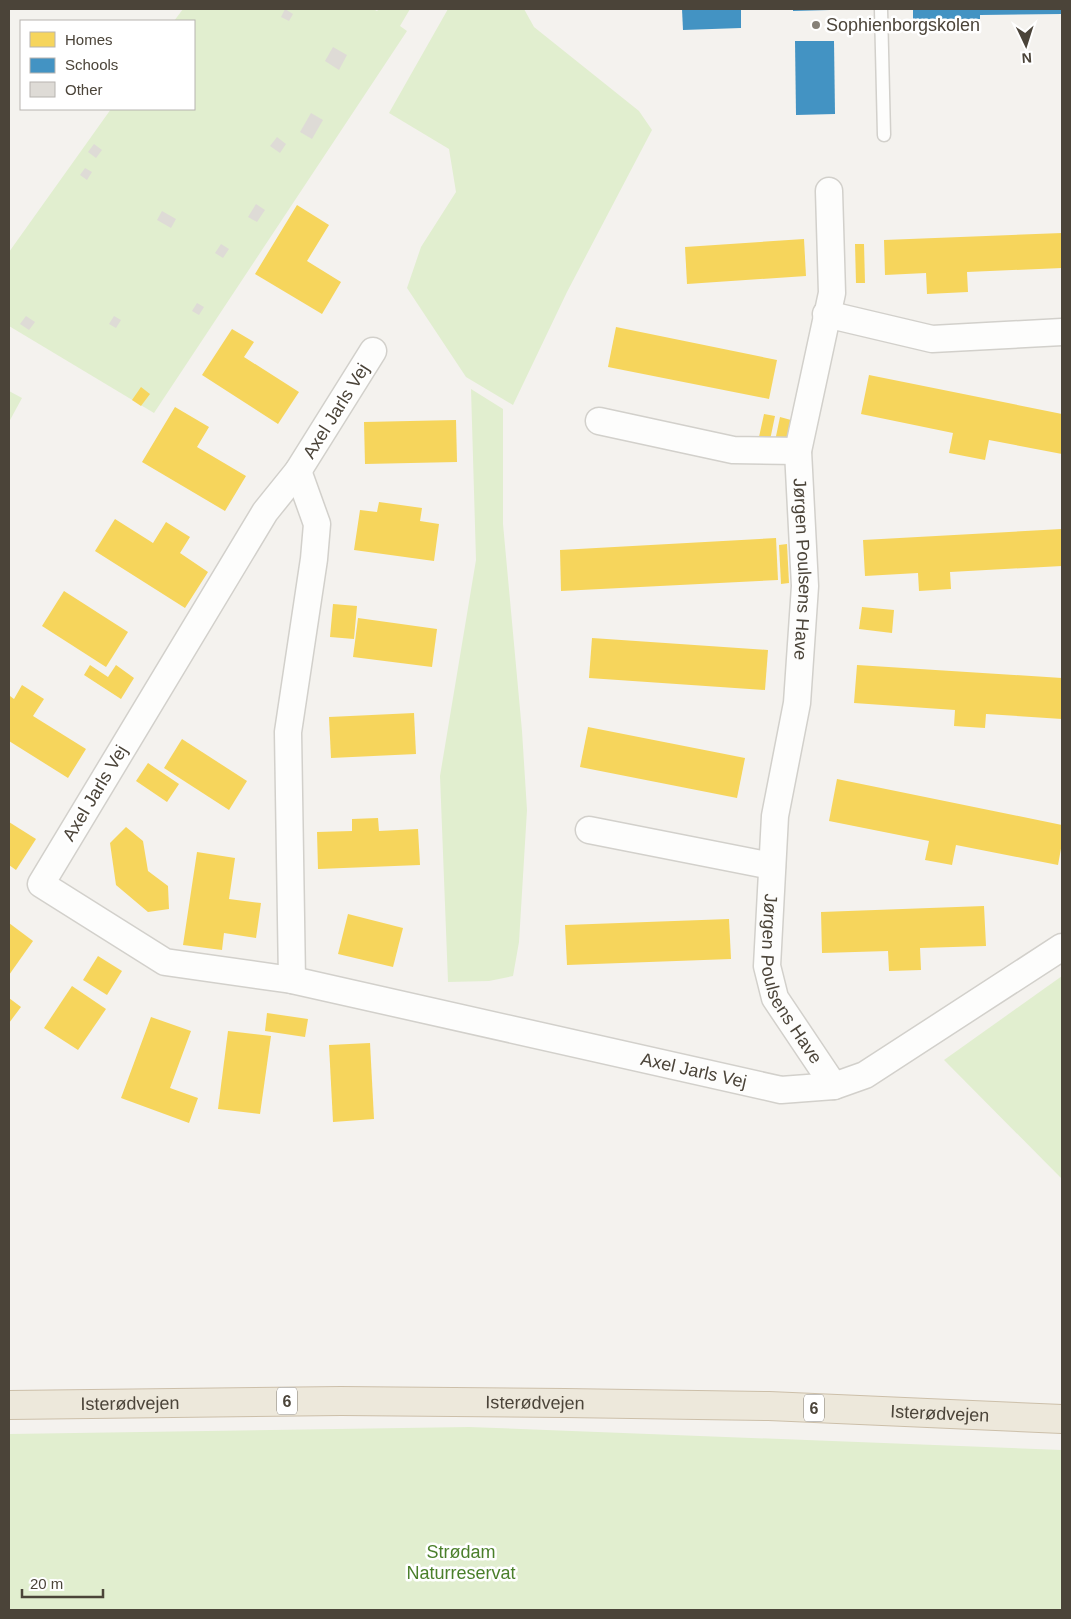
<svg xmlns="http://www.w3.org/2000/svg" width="1071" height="1619" font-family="Arial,sans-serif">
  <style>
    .green { fill: #e1eecf }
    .homes { fill: #f6d55c }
    .schools { fill: #4393c3 }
    .building { fill: #dedbd6 }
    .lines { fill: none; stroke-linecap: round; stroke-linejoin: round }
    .lane-casing { stroke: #d2d0cb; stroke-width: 15 }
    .street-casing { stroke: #d2d0cb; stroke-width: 29 }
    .highway-casing { stroke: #ccbfa9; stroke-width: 30 }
    .lane { stroke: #fdfdfc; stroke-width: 12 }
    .street { stroke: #fdfdfc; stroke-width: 26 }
    .highway { stroke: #ede8db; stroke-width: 28 }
    .poi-dot { fill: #868178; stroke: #fff; stroke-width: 2 }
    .labels { text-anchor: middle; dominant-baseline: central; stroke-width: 5; stroke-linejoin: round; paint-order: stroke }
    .shield { fill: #fff; stroke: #817c74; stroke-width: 1 }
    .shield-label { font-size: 16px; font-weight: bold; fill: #4b4439 }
    .poi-label { font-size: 18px; fill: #4b4439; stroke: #fff; text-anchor: start }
    .street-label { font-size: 18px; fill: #4b4439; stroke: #fff }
    .park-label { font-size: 18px; fill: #4a7f2a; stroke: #fff }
  </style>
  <rect width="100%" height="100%" fill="#f4f2ee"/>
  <g class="green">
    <path d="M183,9H373L377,11L379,9H410L400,26L407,31L154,413L9,326V252L111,109H194V21H174Z"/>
    <path d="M448,9H524L534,27L639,111L652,130L567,292L513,405L466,377L407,288L421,247L456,192L449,149L389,113Z"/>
    <path d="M471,389L503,409V524L522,731L527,810L519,942L513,976L489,981L448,982L440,776L476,560Z"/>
    <path d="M9,391L22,398L9,422Z"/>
    <path d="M1062,976V1179L944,1060Z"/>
    <path d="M469,1427L1062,1450V1610H9V1434Z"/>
  </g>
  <g class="homes">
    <path d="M297,205L329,225L307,261L341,282L322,314L255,274Z"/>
    <path d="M1062,233V268L967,272L968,292L927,294L926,273L885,275L884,240Z"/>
    <path d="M804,239L806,276L687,284L685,247Z"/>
    <path d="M855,244H864L865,283H856Z"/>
    <path d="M616,327L777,360L769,399L608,367Z"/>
    <path d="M232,329L254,342L244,357L299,392L278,424L202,375Z"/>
    <path d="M869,375L1062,414V454L989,440L985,460L949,453L953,433L861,414Z"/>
    <path d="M141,387L150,394L141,406L132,400Z"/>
    <path d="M175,407L209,427L197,447L246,476L225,511L142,462Z"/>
    <path d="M764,414L775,416L770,440L759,437Z"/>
    <path d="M780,417L791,420L786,443L775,441Z"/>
    <path d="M456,420L457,462L365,464L364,422Z"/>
    <path d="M379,502L422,508L420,521L439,524L434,561L354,550L360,510L377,512Z"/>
    <path d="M115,519L153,543L166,522L190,537L180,553L208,572L185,608L95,551Z"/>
    <path d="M1062,529V566L950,572L951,589L919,591L918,573L865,576L863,540Z"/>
    <path d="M776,538L778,580L561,591L560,550Z"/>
    <path d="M787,544L789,583L781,584L779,545Z"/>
    <path d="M64,591L128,632L106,667L42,626Z"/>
    <path d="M333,604L357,606L354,639L330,637Z"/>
    <path d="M862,607L894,610L892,633L859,629Z"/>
    <path d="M358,618L437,629L432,667L353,657Z"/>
    <path d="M592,638L768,650L765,690L589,678Z"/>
    <path d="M90,665L108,677L116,665L134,678L121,699L84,675Z"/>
    <path d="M857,665L1062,678V719L986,714L985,728L954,726L955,710L854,703Z"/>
    <path d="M22,685L44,699L33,716L86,749L68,778L9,741V698L10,696L14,699Z"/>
    <path d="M414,713L416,754L331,758L329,717Z"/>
    <path d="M588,727L745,758L737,798L580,767Z"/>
    <path d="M182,739L247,781L229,810L164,768Z"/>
    <path d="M148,763L179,784L167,802L136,781Z"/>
    <path d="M837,779L1062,825V843L1058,865L956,845L952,865L925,860L929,841L829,821Z"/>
    <path d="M378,818L379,831L418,829L420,865L318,869L317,832L352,831V819Z"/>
    <path d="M9,822L36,839L16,870L9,865Z"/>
    <path d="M126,827L143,841L148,871L168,886L169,909L148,912L116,885L110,843Z"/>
    <path d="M197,852L235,858L229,899L261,903L256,938L224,933L222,950L183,945Z"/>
    <path d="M984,906L986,946L920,948L921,970L889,971L888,951L822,953L821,912Z"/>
    <path d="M348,914L403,928L393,967L338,954Z"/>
    <path d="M729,919L731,959L567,965L565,925Z"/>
    <path d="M9,923L33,941L9,975Z"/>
    <path d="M98,956L122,971L107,995L83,980Z"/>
    <path d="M72,986L106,1009L78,1050L44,1028Z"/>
    <path d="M9,998L21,1007L9,1023Z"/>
    <path d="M267,1013L308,1019L305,1037L265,1031Z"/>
    <path d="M151,1017L191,1031L170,1088L198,1098L189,1123L121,1098Z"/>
    <path d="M228,1031L271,1036L260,1114L218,1109Z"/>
    <path d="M370,1043L374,1119L333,1122L329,1045Z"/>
  </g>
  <g class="schools">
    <path d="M682,9H741V28L683,30Z"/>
    <path d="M793,9H830V10L793,11Z"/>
    <path d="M913,9H1062V14L980,15V19L913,20Z"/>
    <path d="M795,41H834L835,114L796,115Z"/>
  </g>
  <g class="building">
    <path d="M285,9L293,14L289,21L281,17Z"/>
    <path d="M333,47L347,55L339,70L325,61Z"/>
    <path d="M311,113L323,120L312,139L300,132Z"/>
    <path d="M277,137L286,144L280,153L270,146Z"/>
    <path d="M94,144L102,150L96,158L88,152Z"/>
    <path d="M85,168L92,172L87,180L80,175Z"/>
    <path d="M256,204L265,210L257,222L248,217Z"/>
    <path d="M162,211L176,219L171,228L157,220Z"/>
    <path d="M221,244L229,249L223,258L215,253Z"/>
    <path d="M197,303L204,307L199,315L192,311Z"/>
    <path d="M26,316L35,322L29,330L20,324Z"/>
    <path d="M114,316L121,320L116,328L109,324Z"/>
  </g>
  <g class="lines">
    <defs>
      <path id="lane" d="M881,9L884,135"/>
      <g id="street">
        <path id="s1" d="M829,191L832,293L798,451L805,586L797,703L775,816L767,966L775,998L834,1086"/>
        <path d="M826,314L932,339L1062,332"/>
        <path id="s2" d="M373,351L298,471L265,512L41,884L165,962L292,980L781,1090L834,1086L865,1075L1062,947"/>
        <path d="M599,421L733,450L798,451"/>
        <path d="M589,830L772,866"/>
        <path d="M292,980L288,732L314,559L317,524L298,471"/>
      </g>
      <g id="highway">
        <path id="s3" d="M9,1405L341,1401L565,1403L769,1406L1062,1419"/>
      </g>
    </defs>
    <use href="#lane" class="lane-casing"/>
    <use href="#street" class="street-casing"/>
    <use href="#highway" class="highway-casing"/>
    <use href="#lane" class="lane"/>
    <use href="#street" class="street"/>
    <use href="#highway" class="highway"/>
  </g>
  <circle class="poi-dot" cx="816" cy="25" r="5"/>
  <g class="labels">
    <g class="shield">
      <rect x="277" y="1387.5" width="20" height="27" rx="4"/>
      <rect x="804" y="1394.5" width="20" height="27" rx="4"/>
    </g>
    <g class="shield-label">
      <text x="287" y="1401">6</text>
      <text x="814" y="1408">6</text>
    </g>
    <g class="poi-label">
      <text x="826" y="25">Sophienborgskolen</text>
    </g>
    <g class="street-label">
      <text transform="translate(336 411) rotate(-58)">Axel Jarls Vej</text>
      <text stroke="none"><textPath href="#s1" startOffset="382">Jørgen Poulsens Have</textPath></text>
      <text transform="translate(95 793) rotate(-59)">Axel Jarls Vej</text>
      <text stroke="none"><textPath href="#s1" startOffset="800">Jørgen Poulsens Have</textPath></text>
      <text stroke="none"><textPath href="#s2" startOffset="1315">Axel Jarls Vej</textPath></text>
      <text stroke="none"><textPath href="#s3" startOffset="121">Isterødvejen</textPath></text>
      <text stroke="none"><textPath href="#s3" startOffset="526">Isterødvejen</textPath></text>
      <text stroke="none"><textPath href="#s3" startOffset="931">Isterødvejen</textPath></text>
    </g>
    <g class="park-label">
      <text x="461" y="1552">Strødam<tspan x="461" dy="21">Naturreservat</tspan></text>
    </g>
  </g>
  <rect width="1071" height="1619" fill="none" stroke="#4b4439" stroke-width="20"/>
  <rect x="20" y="20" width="175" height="90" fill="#ffffff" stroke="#b7b4b0"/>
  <rect x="30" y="32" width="25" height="15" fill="#f6d55c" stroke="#b7b4b0"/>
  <text x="65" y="45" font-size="15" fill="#4b4439">Homes</text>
  <rect x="30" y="58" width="25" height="15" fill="#4393c3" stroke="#b7b4b0"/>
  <text x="65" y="70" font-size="15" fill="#4b4439">Schools</text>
  <rect x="30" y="82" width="25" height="15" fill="#dedbd6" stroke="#b7b4b0"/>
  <text x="65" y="95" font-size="15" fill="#4b4439">Other</text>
  <g transform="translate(1026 45) rotate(176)" stroke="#ffffff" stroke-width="4" paint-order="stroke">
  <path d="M0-4L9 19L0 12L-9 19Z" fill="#4b4439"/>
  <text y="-8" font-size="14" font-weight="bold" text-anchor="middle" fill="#4b4439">N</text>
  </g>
  <path d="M22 1589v8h81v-8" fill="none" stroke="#4b4439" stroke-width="2.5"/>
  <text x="30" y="1589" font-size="15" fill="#4b4439" stroke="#ffffff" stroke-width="4" paint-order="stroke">20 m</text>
</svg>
